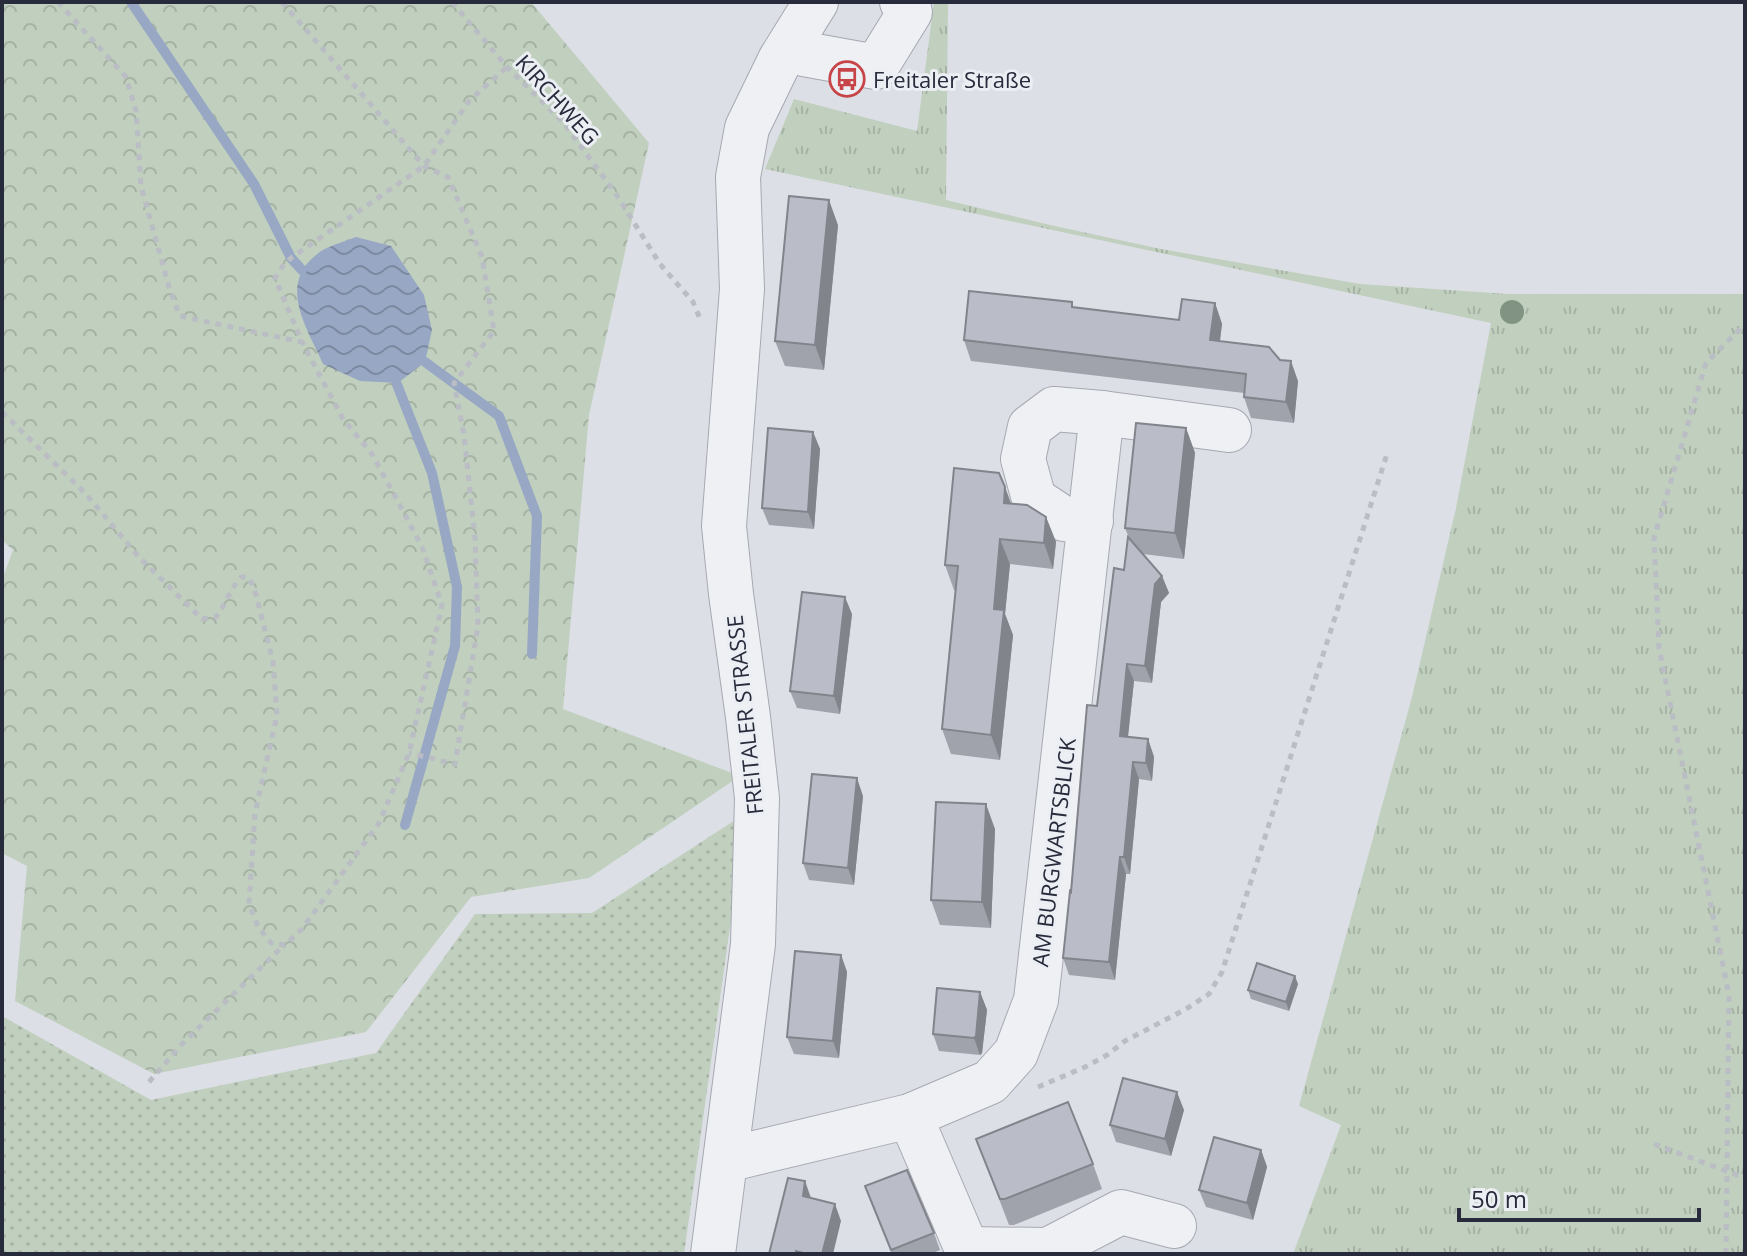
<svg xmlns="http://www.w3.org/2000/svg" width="1747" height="1256" font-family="'Open Sans',sans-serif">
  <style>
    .grass { fill: url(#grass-tufts) }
    .forest { fill: url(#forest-crowns) }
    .park { fill: url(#park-dots) }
    .water { fill: url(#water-waves) }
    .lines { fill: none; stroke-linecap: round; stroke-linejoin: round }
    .stream { stroke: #98a8c4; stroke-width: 10 }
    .minor-casing { stroke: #a6a9b2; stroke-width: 46 }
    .path { stroke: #babdc4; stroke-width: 5; stroke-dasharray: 6 6; stroke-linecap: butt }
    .minor { stroke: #eef0f4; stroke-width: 44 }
    .tree { fill: #819484 }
    .wall { fill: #a0a3ac }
    .shaded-wall { fill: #82848c }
    .building { fill: #babdc8; stroke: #82848c; stroke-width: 2 }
    .labels { text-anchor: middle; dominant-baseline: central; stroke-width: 6; stroke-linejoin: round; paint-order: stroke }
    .poi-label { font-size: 22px; fill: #272b3b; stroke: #ebeef3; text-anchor: start }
    .street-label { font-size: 22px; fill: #272b3b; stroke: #ebeef3 }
  </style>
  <defs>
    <pattern id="grass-tufts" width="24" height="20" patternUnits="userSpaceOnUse" patternTransform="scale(2)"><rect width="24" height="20" fill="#c0cfbe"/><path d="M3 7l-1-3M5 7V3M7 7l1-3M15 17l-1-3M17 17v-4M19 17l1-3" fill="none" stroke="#a5b2a4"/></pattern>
    <pattern id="forest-crowns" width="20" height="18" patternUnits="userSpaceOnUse" patternTransform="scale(2)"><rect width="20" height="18" fill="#c0cfbe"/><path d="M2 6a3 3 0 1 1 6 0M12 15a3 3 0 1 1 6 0" fill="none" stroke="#a5b2a4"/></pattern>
    <pattern id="park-dots" width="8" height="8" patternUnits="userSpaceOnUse" patternTransform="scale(2)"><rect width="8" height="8" fill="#c0cfbe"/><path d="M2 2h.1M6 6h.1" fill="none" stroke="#a5b2a4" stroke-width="1.8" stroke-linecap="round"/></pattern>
    <pattern id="water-waves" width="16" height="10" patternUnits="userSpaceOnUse" patternTransform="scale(2)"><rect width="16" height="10" fill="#98a8c4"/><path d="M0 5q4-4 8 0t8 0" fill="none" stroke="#7c89a0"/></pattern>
  </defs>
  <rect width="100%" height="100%" fill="#dcdfe5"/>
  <path class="grass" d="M934,2H948L946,200L1050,225L1161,249L1360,284L1508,294H1745V1254H1293L1341,1125L1299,1106L1412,697L1456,508L1491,323L765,169L794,99L917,131Z"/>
  <path class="forest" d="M2,2H531L649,143L589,415L563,709L740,776L589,878L471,897L366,1032L154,1074L15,1001L27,866L2,853V580L13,550L2,540Z"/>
  <path class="park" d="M746,813L684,1254H2V1016L151,1100L376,1053L475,914L592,913Z"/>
  <path class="water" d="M356,237L391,246L424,295L432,330L425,362L398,383L360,381L323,364C308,329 277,286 316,255C326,246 344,242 356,237Z"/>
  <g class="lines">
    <g class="stream">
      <path d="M131,2L254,184L291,258L302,270"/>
      <path d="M425,362L499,416L537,516L532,654"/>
      <path d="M392,372L432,473L457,587L455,646L405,825"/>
    </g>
    <defs>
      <g id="minor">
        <path d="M790,45L804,54L876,67L910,12L902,2"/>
        <path d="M1091,521L1064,519L1034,499L1023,459L1030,427L1054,409L1102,413"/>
        <path d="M910,1116L969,1254"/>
        <path d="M726,1160L910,1116L990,1082L1016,1053L1036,1000L1102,413L1229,430"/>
        <path d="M967,1249L1048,1250L1121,1212L1174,1226"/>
        <path d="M713,1254L753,944L757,798L748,717L731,594L724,526L742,289L738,177L747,128L780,60L816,2"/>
      </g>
    </defs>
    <use href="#minor" class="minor-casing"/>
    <g class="path">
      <path d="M58,2L126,77L136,111L141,186L169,287L180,316L302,342L275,278L282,267L291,258L424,166L469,101L507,67"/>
      <path d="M282,2L424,166L448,177L482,257L494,331L454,383L464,435L475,538L478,626L455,764L409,753"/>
      <path d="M452,2L507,67L563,122L616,194L660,264L693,302L701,321"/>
      <path d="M2,412L86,494L138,556L202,619L216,617C226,604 230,589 241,577H248L254,587L273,662L277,715L255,813L249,904L258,927L271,943L285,945L302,929L379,823L409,753L442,605L422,547L396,498L372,454L343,419L302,342"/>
      <path d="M149,1082L182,1044L284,945"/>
      <path d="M1038,1087L1085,1067L1107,1055L1125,1041L1186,1009L1209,994L1222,972L1387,454"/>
      <path d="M1654,1144L1745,1178"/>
      <path d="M1726,1254L1729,995L1659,648L1654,538L1706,363L1745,324"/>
    </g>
    <use href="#minor" class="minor"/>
  </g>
  <circle class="tree" cx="1512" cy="312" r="12"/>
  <g class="wall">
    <path d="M838,225L824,370L785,366L775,341Z"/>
    <path d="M1215,303L1222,324L1220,342L1298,381L1294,423L1251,418L1244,397V393L971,361L964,340L1074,307L1179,320Z"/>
    <path d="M1186,428L1195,453L1184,559L1143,554L1162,576L1169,593L1161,602L1152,683L1134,681L1128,737L1148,739L1154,757L1152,781L1139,779L1130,874H1126L1115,980L1069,975L1063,958L1097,706L1124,570L1129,538L1125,528Z"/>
    <path d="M813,432L820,449L814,529L769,525L762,508Z"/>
    <path d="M1005,487L1011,504L1046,517L1056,542L1053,569L1010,564L1005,614L1013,635L1000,760L951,754L942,729L956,591L954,590L945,565Z"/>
    <path d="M852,614L840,714L797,708L790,691Z"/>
    <path d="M863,796L854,885L809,880L803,863Z"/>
    <path d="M995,829L991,928L940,925L931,900Z"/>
    <path d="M841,955L847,972L839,1058L794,1054L787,1037Z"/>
    <path d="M1298,984L1289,1011L1251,999L1248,990Z"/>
    <path d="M980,992L987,1010L982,1053L980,1055L939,1051L933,1034Z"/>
    <path d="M1184,1110L1171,1156L1116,1142L1110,1125Z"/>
    <path d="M976,1139L1093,1164L1102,1189L1014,1225H1009Z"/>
    <path d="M1261,1150L1267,1167L1253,1220L1206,1207L1199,1190Z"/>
    <path d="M865,1186L934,1233L940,1250L931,1254H892Z"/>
  </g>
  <g class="shaded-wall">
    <path d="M829,200L838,225L824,370L815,345Z"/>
    <path d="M1215,303L1222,324L1217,361L1210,340Z"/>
    <path d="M1291,361L1298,381L1294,423L1286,402Z"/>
    <path d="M1186,428L1195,453L1184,559L1175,533Z"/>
    <path d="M813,432L820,449L814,529L808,512Z"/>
    <path d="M1005,487L1014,512L1004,503Z"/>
    <path d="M1046,517L1056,542L1053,569L1044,543Z"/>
    <path d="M1000,539L1010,564L1005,614L1013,635L1000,760L991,735L994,609Z"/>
    <path d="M1162,576L1169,593L1161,602L1152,683L1145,666L1155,584Z"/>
    <path d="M845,597L852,614L840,714L834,696Z"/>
    <path d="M1127,664L1134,681L1126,754L1120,736Z"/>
    <path d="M1148,739L1154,757L1152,781L1146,763Z"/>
    <path d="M1133,762L1139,779L1130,874L1124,857Z"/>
    <path d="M857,778L863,796L854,885L848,868Z"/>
    <path d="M986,804L995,829L991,928L982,902Z"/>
    <path d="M1120,857L1126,874L1115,980L1109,962Z"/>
    <path d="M841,955L847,972L839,1058L833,1041Z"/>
    <path d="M1295,976L1298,984L1289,1011L1286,1002Z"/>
    <path d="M980,992L987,1010L982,1053L980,1055L974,1038Z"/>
    <path d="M1177,1092L1184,1110L1171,1156L1165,1139Z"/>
    <path d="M1261,1150L1267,1167L1253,1220L1247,1203Z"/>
    <path d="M805,1181L811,1198L803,1196Z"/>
    <path d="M835,1204L841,1221L833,1254H822Z"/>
  </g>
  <g class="building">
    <path d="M789,196L829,200L815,345L775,341Z"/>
    <path d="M969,291L1072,302V307L1179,320L1182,299L1215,303L1210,340L1269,347L1280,360L1291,361L1286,402L1244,397L1246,374L964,340Z"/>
    <path d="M1136,423L1186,428L1175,533L1125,528Z"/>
    <path d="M768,428L813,432L808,512L762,508Z"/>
    <path d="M954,468L999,473L1005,487L1004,503L1027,505L1046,517L1044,543L1000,539L994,609L1004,610L991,735L942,729L958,566L945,565Z"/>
    <path d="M1128,537L1162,576L1155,584L1145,666L1127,664L1120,736L1148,739L1146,763L1133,762L1124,857H1120L1109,962L1063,958L1070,891L1071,892L1087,705L1097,706L1114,568L1124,570Z"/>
    <path d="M802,592L845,597L834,696L790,691Z"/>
    <path d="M812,774L857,778L848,868L803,863Z"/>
    <path d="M936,802L986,804L982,902L931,900Z"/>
    <path d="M795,951L841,955L833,1041L787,1037Z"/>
    <path d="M1257,963L1295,976L1286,1002L1248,990Z"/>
    <path d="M937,988L980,992L976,1036L974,1038L933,1034Z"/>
    <path d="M1123,1078L1177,1092L1165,1139L1110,1125Z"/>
    <path d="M1068,1102L1093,1164L1005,1199H1000L976,1139Z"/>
    <path d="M1214,1137L1261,1150L1247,1203L1199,1190Z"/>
    <path d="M907,1170L934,1233L891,1250L865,1186Z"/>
    <path d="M788,1178L805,1181L803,1196L835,1204L822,1254H807L796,1251V1254H769Z"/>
  </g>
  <defs>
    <symbol id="bus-ring" viewBox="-11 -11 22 22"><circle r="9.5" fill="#ebeef3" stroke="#c74548" stroke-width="1.5"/><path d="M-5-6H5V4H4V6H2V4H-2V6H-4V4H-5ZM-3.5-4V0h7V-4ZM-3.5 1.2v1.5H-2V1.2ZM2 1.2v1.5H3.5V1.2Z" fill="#c74548"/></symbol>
  </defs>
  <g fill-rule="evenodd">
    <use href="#bus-ring" x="827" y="59" width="40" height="40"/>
  </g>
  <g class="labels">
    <g class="poi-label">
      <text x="873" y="79">Freitaler Straße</text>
    </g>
    <g class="street-label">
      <text transform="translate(558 99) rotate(48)">KIRCHWEG</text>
      <text transform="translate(744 715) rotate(-96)">FREITALER STRASSE</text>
      <text transform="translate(1053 852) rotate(-83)">AM BURGWARTSBLICK</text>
    </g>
  </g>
  <rect width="1747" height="1256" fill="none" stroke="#272b3b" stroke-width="8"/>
  <path d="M1459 1208v12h240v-12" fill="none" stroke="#272b3b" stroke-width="4"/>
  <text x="1471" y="1208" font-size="24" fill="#272b3b" stroke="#ebeef3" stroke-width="6" paint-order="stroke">50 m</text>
</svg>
